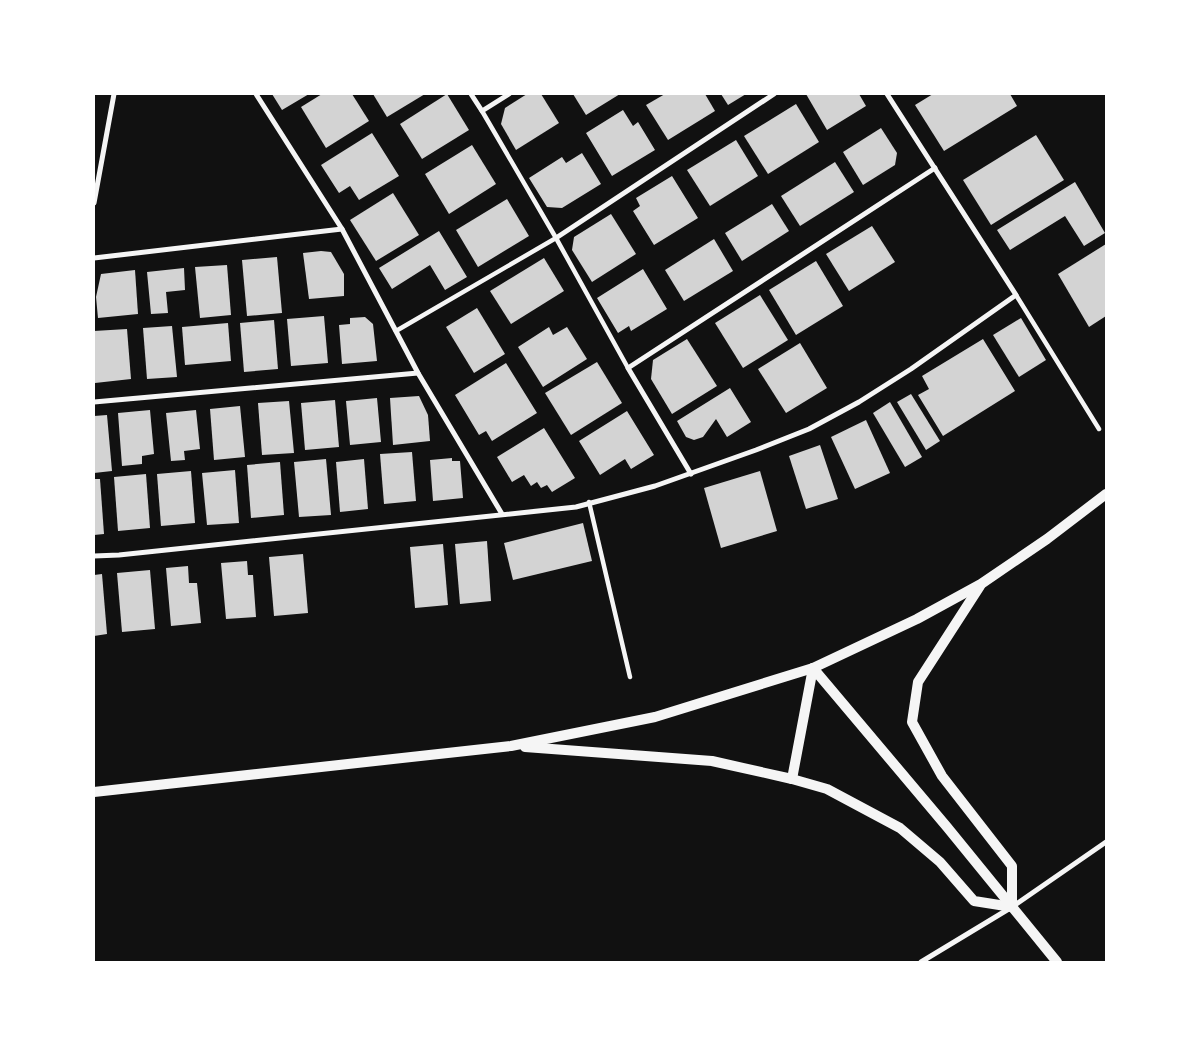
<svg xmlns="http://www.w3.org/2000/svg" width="1200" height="1056" font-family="'Zilla Slab',serif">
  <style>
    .building { fill: #d3d3d3 }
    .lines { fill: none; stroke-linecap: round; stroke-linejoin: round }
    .pedestrian { stroke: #f5f5f5; stroke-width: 4.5 }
    .minor { stroke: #f5f5f5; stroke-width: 5 }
    .secondary { stroke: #f5f5f5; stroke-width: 10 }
  </style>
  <rect width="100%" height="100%" fill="#111"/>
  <g class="building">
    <path d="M272,94H309L282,110Z"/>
    <path d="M322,94H352L369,121L326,148L301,107Z"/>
    <path d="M373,94H425L387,117Z"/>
    <path d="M447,94L469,130L422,159L400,124Z"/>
    <path d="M527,94H541L559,123L516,150L501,124L505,108Z"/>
    <path d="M573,94H620L586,115Z"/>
    <path d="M665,94H705L715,111L668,140L646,105Z"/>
    <path d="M721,94H746L728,105Z"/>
    <path d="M806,94H859L866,106L827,130Z"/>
    <path d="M933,94H1010L1017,106L944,151L915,105Z"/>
    <path d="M796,104L819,142L768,174L744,136Z"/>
    <path d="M623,110L633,126L638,122L655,150L612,176L586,133Z"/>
    <path d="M881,128L897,153L895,165L863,185L843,152Z"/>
    <path d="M372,133L399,176L359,200L350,186L339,193L321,165Z"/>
    <path d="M1036,135L1064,180L991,225L963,180Z"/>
    <path d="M736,140L758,176L710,206L687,170Z"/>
    <path d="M472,145L496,184L449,214L425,174Z"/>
    <path d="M582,153L601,184L562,208L547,207L529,178L562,157L566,163Z"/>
    <path d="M835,162L854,192L800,226L781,196Z"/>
    <path d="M672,176L698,218L654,245L633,211L640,206L636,198Z"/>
    <path d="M1075,182L1105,233L1084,246L1065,216L1010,250L997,230Z"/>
    <path d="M393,193L419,235L376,261L350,220Z"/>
    <path d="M507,199L529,236L478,267L456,230Z"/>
    <path d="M772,204L789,231L742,261L725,233Z"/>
    <path d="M611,214L636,254L592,282L572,250L574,237Z"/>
    <path d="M872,226L895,262L849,291L826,254Z"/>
    <path d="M439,231L467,277L445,290L430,265L392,289L379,268Z"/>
    <path d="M714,239L733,271L684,301L665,270Z"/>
    <path d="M1106,244V316L1089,327L1058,274Z"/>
    <path d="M321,251L331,252L344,274V296L309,299L303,253Z"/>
    <path d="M277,257L282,313L247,316L242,260Z"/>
    <path d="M544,258L564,291L511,324L490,291Z"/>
    <path d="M816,261L843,306L796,335L769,290Z"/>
    <path d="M227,265L231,315L200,318L195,267Z"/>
    <path d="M184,268L185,290L166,292L168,313L151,314L147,272Z"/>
    <path d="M643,269L667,309L631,331L629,326L618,333L597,298Z"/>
    <path d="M135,270L138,314L98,318L96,297L101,274Z"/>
    <path d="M760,295L788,340L743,368L715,323Z"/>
    <path d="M477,308L505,354L474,373L446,327Z"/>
    <path d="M324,316L328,363L291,366L287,319Z"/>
    <path d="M365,317L373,324L377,361L342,364L339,325L350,324V318Z"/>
    <path d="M1021,318L1046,360L1019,377L993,335Z"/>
    <path d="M274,320L278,369L244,372L240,323Z"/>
    <path d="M228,323L231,361L185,365L182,327Z"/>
    <path d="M172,326L177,377L147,379L143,328Z"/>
    <path d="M549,327L553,335L567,327L587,359L543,387L518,347Z"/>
    <path d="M127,329L131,379L95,383L94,331Z"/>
    <path d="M687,339L717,386L672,414L651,379L653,360Z"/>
    <path d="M983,339L1015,391L943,436L918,395L929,389L922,376Z"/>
    <path d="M800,343L827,388L786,413L758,369Z"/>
    <path d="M597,362L622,403L571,435L545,393Z"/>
    <path d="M506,363L537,413L492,441L486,431L479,435L455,395Z"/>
    <path d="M730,388L751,422L727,437L716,419L703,437L694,440L686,437L677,421Z"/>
    <path d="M911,394L940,441L926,450L897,402Z"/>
    <path d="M419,396L428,415L430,441L393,445L390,398Z"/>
    <path d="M377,398L381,442L350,445L346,401Z"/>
    <path d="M335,400L339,447L305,450L301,403Z"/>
    <path d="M289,401L294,453L262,455L258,403Z"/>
    <path d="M890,402L922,457L905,467L873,413Z"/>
    <path d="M240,406L245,457L214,460L210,409Z"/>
    <path d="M150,410L154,454L142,456V464L122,466L118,413Z"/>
    <path d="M196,410L200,449L184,451L185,460L171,461L166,413Z"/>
    <path d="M627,411L654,455L631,469L625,459L600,475L579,441Z"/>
    <path d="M107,415L112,471L94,473V416Z"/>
    <path d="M866,420L890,473L855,489L831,437Z"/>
    <path d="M544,428L575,478L552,492L547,485L541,488L537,482L531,486L524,475L512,482L497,457Z"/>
    <path d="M820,445L838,499L806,509L789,456Z"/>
    <path d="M412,452L416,501L384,504L380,454Z"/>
    <path d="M452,458V461H460L463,498L433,501L430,460Z"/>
    <path d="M326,459L331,515L299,517L294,462Z"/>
    <path d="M364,459L368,509L340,512L336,462Z"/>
    <path d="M280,462L284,515L251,518L247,465Z"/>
    <path d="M235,470L239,523L207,525L202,473Z"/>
    <path d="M191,471L195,523L161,526L157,474Z"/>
    <path d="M760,471L777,531L721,548L704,488Z"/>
    <path d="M146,474L150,528L118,531L114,477Z"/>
    <path d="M94,479H100L104,534L94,535Z"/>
    <path d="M583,523L592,561L513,580L504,543Z"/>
    <path d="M487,541L491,601L460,604L455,544Z"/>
    <path d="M443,544L448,605L415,608L410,547Z"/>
    <path d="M303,554L308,613L274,616L269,557Z"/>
    <path d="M247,561L248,575H253L256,617L226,619L221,563Z"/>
    <path d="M188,566L189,583H197L201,623L171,626L166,568Z"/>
    <path d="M150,570L155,629L122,632L117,573Z"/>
    <path d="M102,574L107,634L94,636V575Z"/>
  </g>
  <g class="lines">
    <g class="pedestrian">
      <path d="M482,111L556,238L628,368"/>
      <path d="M1016,295L1099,429"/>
      <path d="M396,331L556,238"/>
      <path d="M589,502L630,677"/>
    </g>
    <g class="minor">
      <path d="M256,94L342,229L418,373L502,514"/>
      <path d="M471,94L482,111L509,94"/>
      <path d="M94,203L114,94"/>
      <path d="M556,238L774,94"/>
      <path d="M94,258L342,229"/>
      <path d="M94,402L418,373"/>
      <path d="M691,474L628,368L935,168"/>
      <path d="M94,556L119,555L576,507L655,486L756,450L809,429L859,402L911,369L1016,295L887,94"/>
      <path d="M921,962L1012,907L1106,842"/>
    </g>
    <g class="secondary">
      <path d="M980,586L918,682L912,722L942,776L1012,866V907"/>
      <path d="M813,668L947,827L1057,962"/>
      <path d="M525,747L712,761L792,779L827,789L900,828L940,862L974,901L1012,907"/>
      <path d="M792,779L813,668"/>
      <path d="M94,792L511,746L655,717L813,668L917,619L981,584L1047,539L1106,494"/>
    </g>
  </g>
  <rect width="1200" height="1056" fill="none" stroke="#ffffff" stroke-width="190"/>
</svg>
